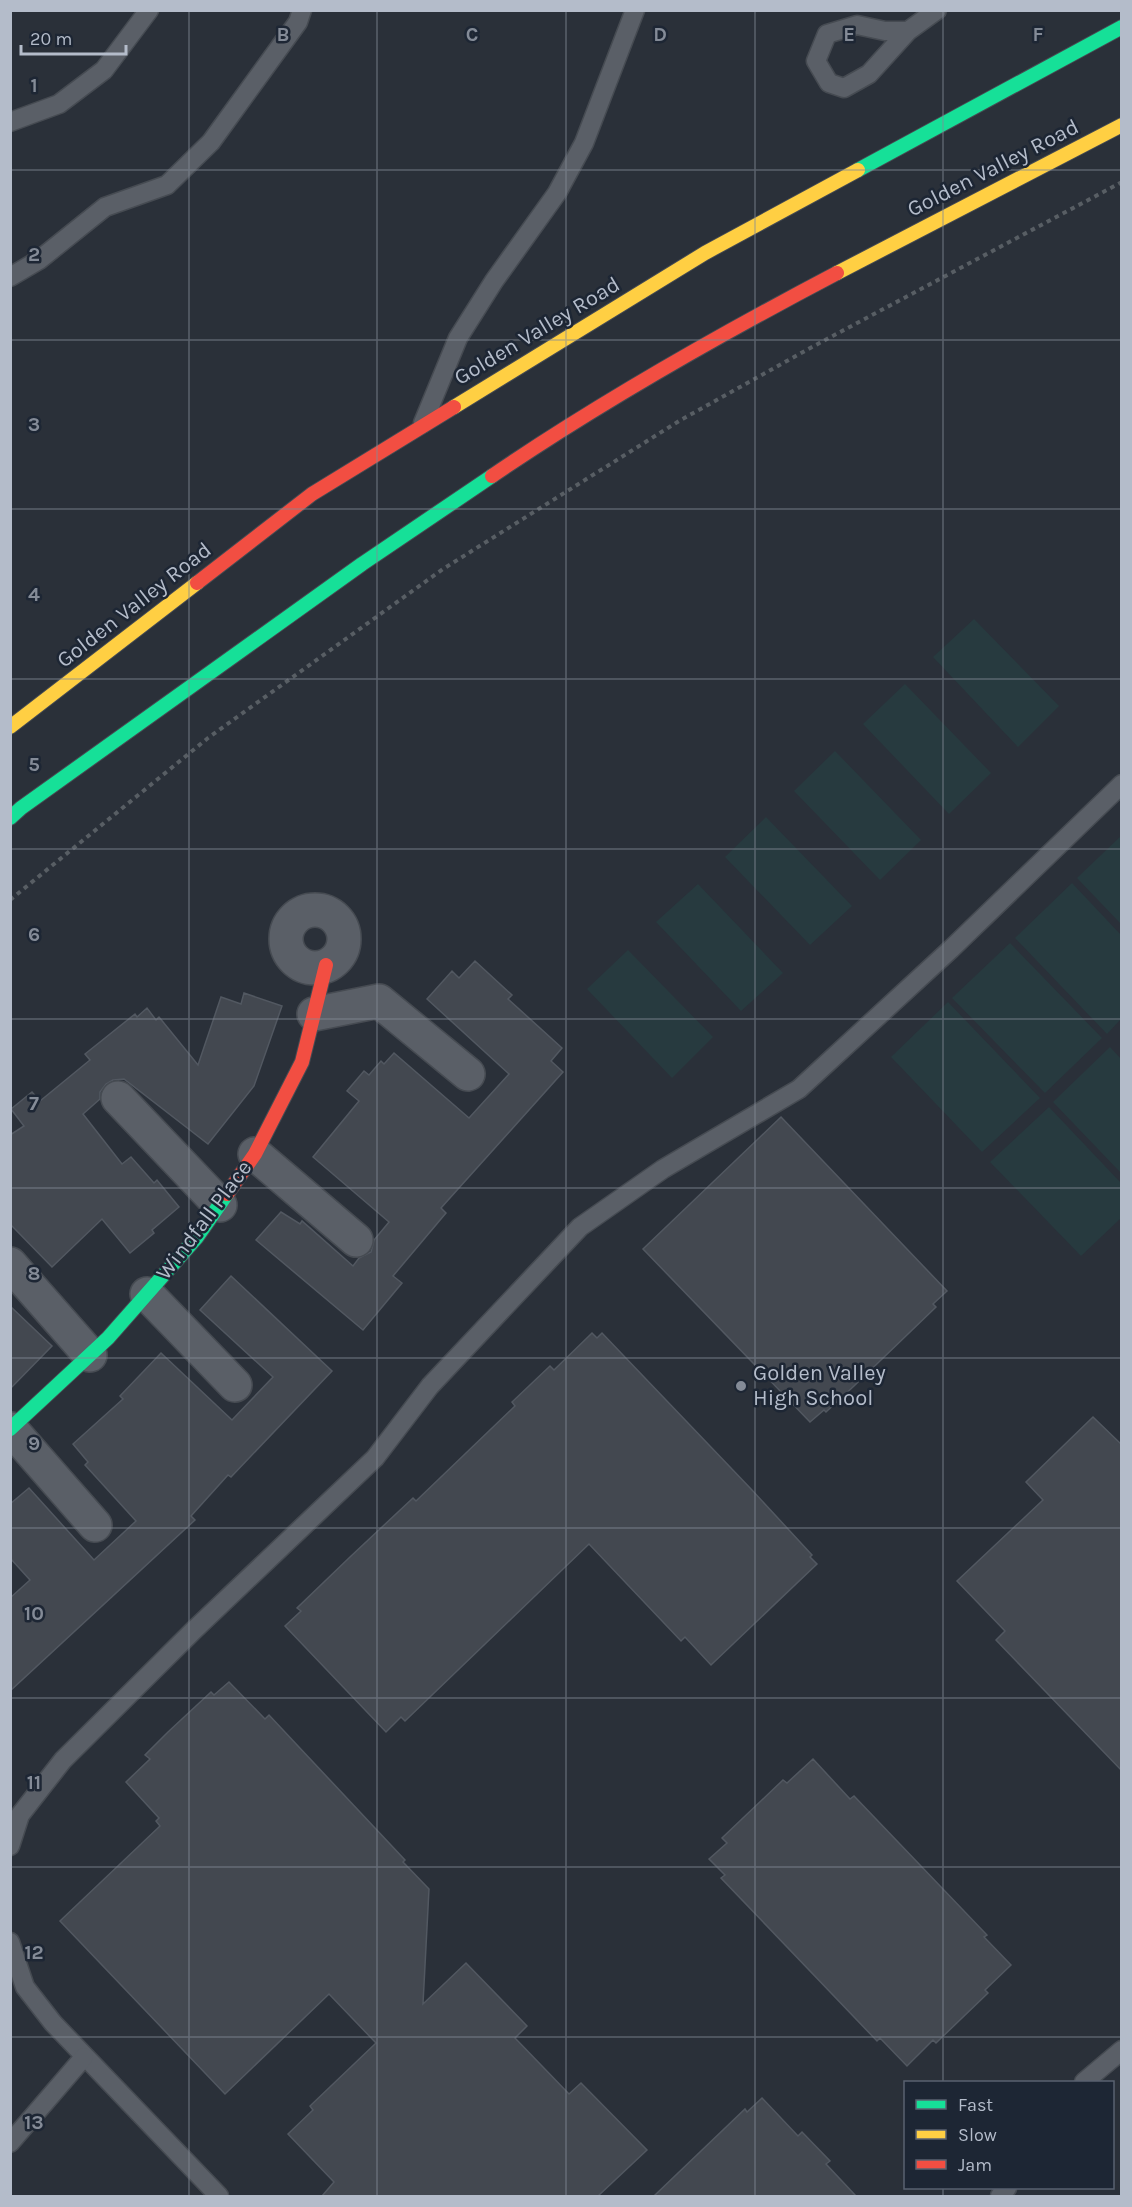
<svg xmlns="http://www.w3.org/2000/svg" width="1132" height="2207" font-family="Karla,sans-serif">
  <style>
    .green { fill: #273a3f }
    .building { fill: #434850; stroke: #525861; stroke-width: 1.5 }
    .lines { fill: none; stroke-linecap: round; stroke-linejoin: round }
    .lane-casing { stroke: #464b52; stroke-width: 21 }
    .street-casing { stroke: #464b52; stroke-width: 36 }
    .fast-casing { stroke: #464b52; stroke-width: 16 }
    .slow-casing { stroke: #464b52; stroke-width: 16 }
    .jam-casing { stroke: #464b52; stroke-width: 16 }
    .path { stroke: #585e64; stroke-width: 4; stroke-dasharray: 4.5 4.5; stroke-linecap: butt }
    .lane { stroke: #5a5f67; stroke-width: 18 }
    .street { stroke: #5a5f67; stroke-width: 33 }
    .fast { stroke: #16e098; stroke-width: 14 }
    .slow { stroke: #ffcf43; stroke-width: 14 }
    .jam { stroke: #f24e42; stroke-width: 14 }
    .grid { fill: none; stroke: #848b97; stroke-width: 1.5; stroke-opacity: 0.55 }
    .poi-dot { fill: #848b97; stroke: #1d2634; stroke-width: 2 }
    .labels { text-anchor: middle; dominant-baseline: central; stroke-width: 5; stroke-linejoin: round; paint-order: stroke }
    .street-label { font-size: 22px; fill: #b4bcca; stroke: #1d2634 }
    .poi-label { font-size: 22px; fill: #b4bcca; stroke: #1d2634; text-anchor: start }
    .grid-label { font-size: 20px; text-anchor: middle; font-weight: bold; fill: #848b97; stroke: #1d2634; stroke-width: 5; stroke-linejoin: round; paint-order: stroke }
  </style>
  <rect width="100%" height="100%" fill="#2a3039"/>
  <g class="green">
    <path d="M974,619L1059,706L1018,747L933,657Z"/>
    <path d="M905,684L991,773L949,814L863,724Z"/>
    <path d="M835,751L921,840L880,880L794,791Z"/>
    <path d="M766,817L852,906L810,945L725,857Z"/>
    <path d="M1121,836V924L1077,878Z"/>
    <path d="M1072,883L1121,935V1019L1107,1034L1015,938Z"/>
    <path d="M698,884L783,973L741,1011L656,922Z"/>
    <path d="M1010,943L1102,1038L1045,1093L952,998Z"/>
    <path d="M628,950L713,1037L672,1078L587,989Z"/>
    <path d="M948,1002L1040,1098L982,1152L891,1057Z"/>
    <path d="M1110,1047L1121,1059V1173L1053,1102Z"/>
    <path d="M1049,1107L1121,1183V1218L1081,1256L990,1162Z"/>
  </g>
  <g class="building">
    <path d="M475,961L512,995L508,999L562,1048L551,1061L563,1072L441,1208L446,1213L393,1276L402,1283L363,1330L256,1240L281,1212L300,1224L302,1221L353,1266L359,1258L371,1252L374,1240L389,1222L313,1157L359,1101L347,1091L364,1071L369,1075L381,1061L384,1064L394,1053L469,1118L509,1074L427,999L452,971L459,978Z"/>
    <path d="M244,993L282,1006L254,1086L208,1144L124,1079L113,1080L106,1084L100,1092V1099L83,1114L122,1164L131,1157L154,1183L157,1180L179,1207L152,1230L154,1233L130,1253L102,1219L52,1267L10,1224V1135L24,1126L11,1109L32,1092L40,1101L90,1060L85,1054L135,1014L137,1017L147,1008L156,1020L159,1017L198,1065L221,997L241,1004Z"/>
    <path d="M781,1117L947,1291L933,1304L936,1307L854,1386L826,1412L824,1410L810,1422L643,1249Z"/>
    <path d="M231,1276L332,1371L231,1477L228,1475L191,1516L195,1520L10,1691V1598L30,1580L10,1558V1504L29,1488L94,1560L136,1521L85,1465L88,1462L73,1444L123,1399L120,1396L161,1353L232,1420L273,1377L200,1310Z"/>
    <path d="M10,1306L52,1346L10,1389Z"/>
    <path d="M592,1333L597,1338L602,1333L752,1490L812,1555L810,1557L817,1564L711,1665L685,1637L681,1641L589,1544L405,1721L401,1717L386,1732L285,1626L301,1611L297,1608L350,1557L413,1498L416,1501L515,1406L512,1402L550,1366L554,1370Z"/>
    <path d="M1093,1417L1122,1445V1771L996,1640L1005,1631L957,1581L1043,1500L1026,1482Z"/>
    <path d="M229,1682L265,1719L269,1715L298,1746L405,1860L403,1862L429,1889L423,2004L466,1963L527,2026L515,2038L569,2094L581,2083L647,2150L598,2196H322L334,2182L288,2134L313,2110L310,2106L376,2043L329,1994L225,2094L60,1921L160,1826L156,1821L159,1818L126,1782L150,1759L145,1755L168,1732L211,1692L214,1695Z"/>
    <path d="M813,1759L850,1799L854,1796L987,1935L984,1937L1011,1965L985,1990L988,1993L936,2043L933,2040L907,2066L880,2038L877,2041L721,1878L725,1875L709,1859L727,1843L722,1838L783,1780L787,1783Z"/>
    <path d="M762,2098L798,2136L802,2132L830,2161L826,2164L856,2196H654L745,2109L747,2112Z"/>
  </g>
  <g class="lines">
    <defs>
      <g id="lane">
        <path d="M908,31H885L857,25L827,34L816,61L829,83L844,88L869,74L908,31L937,10"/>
        <path d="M10,122L59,104L104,70L149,10"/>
        <path d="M10,277L39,260L105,207L167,185L211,142L298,22L302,10"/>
        <path d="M423,423L458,338L494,281L557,193L584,143L635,10"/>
        <path d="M10,1846L20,1815L63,1760L194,1630L375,1458L430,1386L580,1227L663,1169L799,1089L951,949L1122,784"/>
        <path d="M10,1942L25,1987L53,2023L219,2196"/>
        <path d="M1084,2082L1122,2050"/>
        <path d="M10,2143L84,2057"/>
        <path d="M1000,2196L1007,2188"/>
      </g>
      <g id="street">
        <circle cx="315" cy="939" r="29"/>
        <path d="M314,1014L379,1001L468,1074"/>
        <path d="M118,1098L220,1205"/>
        <path d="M255,1154L356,1240"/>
        <path d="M10,1264L90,1355"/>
        <path d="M147,1294L235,1385"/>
        <path d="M11,1429L95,1525"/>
      </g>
      <g id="fast">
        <path d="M858,170L1122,27"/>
        <path d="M10,818L21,808L362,564L492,476"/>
        <path d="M10,1429L108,1338L197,1237L227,1194"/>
      </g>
      <g id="slow">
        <path d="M837,273L1122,125"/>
        <path d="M454,407L705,253L858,170"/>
        <path d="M10,727L197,583"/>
      </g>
      <g id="jam">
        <path d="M492,476C602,401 719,335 837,273"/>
        <path d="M197,583L312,494L454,407"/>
        <path d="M227,1194L255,1154L302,1062L326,965"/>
      </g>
    </defs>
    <use href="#lane" class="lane-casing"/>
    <use href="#street" class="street-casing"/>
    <use href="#fast" class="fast-casing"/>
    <use href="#slow" class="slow-casing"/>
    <use href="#jam" class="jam-casing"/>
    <path class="path" d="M10,900L208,738L443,569L679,421L812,347L1122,182"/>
    <use href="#lane" class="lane"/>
    <use href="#street" class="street"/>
    <use href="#fast" class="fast"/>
    <use href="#slow" class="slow"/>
    <use href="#jam" class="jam"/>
  </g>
  <path class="grid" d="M189,10V2196M377,10V2196M566,10V2196M755,10V2196M943,10V2082M10,170H1122M10,340H1122M10,509H1122M10,679H1122M10,849H1122M10,1019H1122M10,1188H1122M10,1358H1122M10,1528H1122M10,1698H1122M10,1867H1122M10,2037H1122M943,2188V2196"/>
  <circle class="poi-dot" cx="741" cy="1386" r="6"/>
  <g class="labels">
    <g class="street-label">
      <text transform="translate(993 168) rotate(-27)">Golden Valley Road</text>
      <text transform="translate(537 331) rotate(-31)">Golden Valley Road</text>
      <text transform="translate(134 605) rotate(-38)">Golden Valley Road</text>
      <text transform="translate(204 1220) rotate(-53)">Windfall Place</text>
    </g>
    <g class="poi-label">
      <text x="753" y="1373">Golden Valley<tspan x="753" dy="25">High School</tspan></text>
    </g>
  </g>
  <g class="grid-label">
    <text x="283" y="41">B</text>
    <text x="472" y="41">C</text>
    <text x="660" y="41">D</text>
    <text x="849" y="41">E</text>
    <text x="1038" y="41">F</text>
    <text x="34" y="92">1</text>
    <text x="34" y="261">2</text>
    <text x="34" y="431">3</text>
    <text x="34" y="601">4</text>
    <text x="34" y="771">5</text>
    <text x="34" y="941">6</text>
    <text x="34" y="1110">7</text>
    <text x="34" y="1280">8</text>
    <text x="34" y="1450">9</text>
    <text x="34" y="1620">10</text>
    <text x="34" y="1789">11</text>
    <text x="34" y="1959">12</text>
    <text x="34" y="2129">13</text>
  </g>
  <rect width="1132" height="2207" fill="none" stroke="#b4bcca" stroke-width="24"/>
  <rect x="904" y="2081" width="210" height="108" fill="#1d2634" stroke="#596270" stroke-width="1.5"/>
  <rect x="916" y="2100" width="30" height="9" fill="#16e098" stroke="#596270" stroke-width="1.5"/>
  <text x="958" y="2111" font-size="18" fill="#b4bcca">Fast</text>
  <rect x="916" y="2130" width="30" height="9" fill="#ffcf43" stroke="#596270" stroke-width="1.5"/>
  <text x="958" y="2141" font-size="18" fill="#b4bcca">Slow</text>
  <rect x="916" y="2160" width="30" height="9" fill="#f24e42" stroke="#596270" stroke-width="1.5"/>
  <text x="958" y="2171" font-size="18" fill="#b4bcca">Jam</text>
  <path d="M21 45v9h105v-9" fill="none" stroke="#b4bcca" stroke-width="3"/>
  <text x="30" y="45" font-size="18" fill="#b4bcca" stroke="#1d2634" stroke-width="4.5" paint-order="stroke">20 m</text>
</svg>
